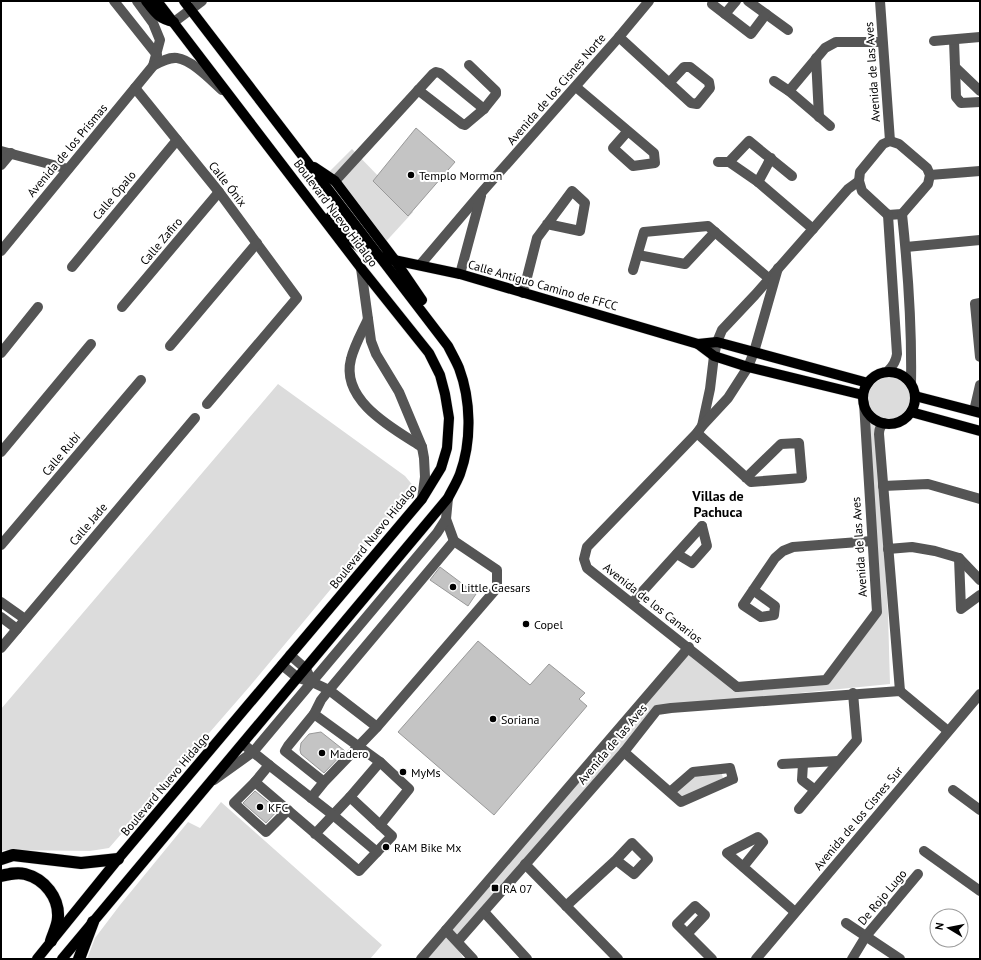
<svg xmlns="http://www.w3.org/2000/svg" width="981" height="960" font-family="'PT Sans',sans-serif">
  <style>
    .green { fill: #dcdcdc }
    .building { fill: #c4c4c4; stroke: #999 }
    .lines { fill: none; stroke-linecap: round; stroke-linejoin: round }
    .major-casing { stroke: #dbdbdb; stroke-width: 11 }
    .highway-casing { stroke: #dbdbdb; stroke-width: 13 }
    .minor { stroke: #555; stroke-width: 10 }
    .major { stroke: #000; stroke-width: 10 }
    .highway { stroke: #000; stroke-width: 12 }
    .poi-dot { fill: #000; stroke: #fff; stroke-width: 1.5 }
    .labels { text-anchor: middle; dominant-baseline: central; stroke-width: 4; stroke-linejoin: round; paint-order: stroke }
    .street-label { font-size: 12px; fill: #000; stroke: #fff }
    .poi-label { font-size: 12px; fill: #000; stroke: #fff; text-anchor: start }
    .quarter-label { font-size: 14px; font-weight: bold; fill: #000; stroke: #fff }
  </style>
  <rect width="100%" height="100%" fill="#fff"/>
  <g class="green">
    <path d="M352,149L413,212L380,248L321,180Z"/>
    <path d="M887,376L902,380L910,388L912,404L907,412L893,422L876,419L888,614L890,684L659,707L454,943L464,959H427L689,653L735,689L821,683L879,614L866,396C870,385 876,381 887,376Z"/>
    <path d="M278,384L405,476L415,488L250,686L109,848L90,851L4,850L1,852V709Z"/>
    <path d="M721,771L723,778L681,798L676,793L694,775Z"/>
    <path d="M221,802L382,945L370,959H87L95,938L120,905L188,822L200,828Z"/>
  </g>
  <g class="building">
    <path d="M416,128L455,162L408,216L373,181Z"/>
    <path d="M440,567L476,594L468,606L430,580Z"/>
    <path d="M478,641L530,685L549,664L585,693L579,699L587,706L494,815L398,732Z"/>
    <path d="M321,732L345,751L324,773L301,754L300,750L301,743L309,734Z"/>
    <path d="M255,791L278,810L266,823L243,803Z"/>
  </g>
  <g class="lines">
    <defs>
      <g id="major">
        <path d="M146,1C155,13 159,19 174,22"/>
        <path d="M314,167L335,181L394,259L422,300"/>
        <path d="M330,217L347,237L362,249L380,257L460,274L698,344L717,342L868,383"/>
        <path d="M698,344L714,356L748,367L863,395"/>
        <circle cx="889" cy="398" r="26"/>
        <path d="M915,396L980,413"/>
        <path d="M911,412L980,431"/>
        <path d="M37,959L118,859L422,499L441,468L447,448L449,418L445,394L440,375L429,353L361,268L157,1"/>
        <path d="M62,959L448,498C452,490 457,482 460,474C472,441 471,400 459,368C456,361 452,354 448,346L184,1"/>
      </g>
      <g id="highway">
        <path d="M1,859L13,855L81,863L118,859"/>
        <path d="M1,876C9,874 17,872 25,874C45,879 59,898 58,917C58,925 53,934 51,941"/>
        <path d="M79,959L93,922"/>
      </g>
    </defs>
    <use href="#major" class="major-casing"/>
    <use href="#highway" class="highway-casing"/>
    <g class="minor">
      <path d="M114,1L157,55"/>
      <path d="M137,1L153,23L160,40L153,66"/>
      <path d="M748,1L788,30"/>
      <path d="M880,1L890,141"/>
      <path d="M712,4L751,34L766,14"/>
      <path d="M725,14L736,1"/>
      <path d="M174,22L202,1"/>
      <path d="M619,37L691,103L697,104L710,88L709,82L690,67H684L669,83"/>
      <path d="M954,40L955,67L980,91"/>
      <path d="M934,41L980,37"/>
      <path d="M816,58L819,117"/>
      <path d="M955,67L956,97L961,103L980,102"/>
      <path d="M774,81L789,91L830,126"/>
      <path d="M576,87L654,153L655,163L633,166L613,148L627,132"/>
      <path d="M135,88L219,192L297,298L207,404"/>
      <path d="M418,90L462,124L465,125L484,109L496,94V91L469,65"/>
      <path d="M789,91L825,48L836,42H882"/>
      <path d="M890,141L899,144L927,168L930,175L928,184L902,214L888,215L862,191L859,181L860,172L883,144Z"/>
      <path d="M1,151L68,169"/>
      <path d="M718,162H729L758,182L813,229"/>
      <path d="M729,162L749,141L792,176"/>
      <path d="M1,165L11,153"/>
      <path d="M930,175L980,171"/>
      <path d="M335,181L433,74L436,72L440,73L484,109"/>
      <path d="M758,182L771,158"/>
      <path d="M902,214C908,270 912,328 911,384"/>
      <path d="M888,215L897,354C896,362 893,366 888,371"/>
      <path d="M906,247L980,240"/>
      <path d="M1,251L153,66C160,62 168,57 177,58C192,60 211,80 222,90"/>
      <path d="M638,255L685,264L715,232"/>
      <path d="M420,265L482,192L619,37L649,1"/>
      <path d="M72,267L177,140"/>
      <path d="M361,268L371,341L376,354L399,392L422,447L424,458L425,477L422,499"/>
      <path d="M633,270L644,232L708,226L773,282"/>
      <path d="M460,274L481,196"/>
      <path d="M523,293L537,238L572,191L585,203L580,231L547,224"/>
      <path d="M980,303L975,304L980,357"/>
      <path d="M122,307L219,192"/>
      <path d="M368,319C362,332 354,346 351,359C340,401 394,429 422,447"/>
      <path d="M170,346L257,243"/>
      <path d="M1,353L38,307"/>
      <path d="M974,411L980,385"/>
      <path d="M884,423C880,426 879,429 879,434L900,691"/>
      <path d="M702,426L710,389L714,356L717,342L722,330L755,295L848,189L859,181"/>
      <path d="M697,433L751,482L802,478L799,443L781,444L746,478"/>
      <path d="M1,452L91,344"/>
      <path d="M883,486L928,484L980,499"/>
      <path d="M446,519L454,541"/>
      <path d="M1,545L141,380"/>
      <path d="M888,549L912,547L935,551L959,558L980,580"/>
      <path d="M677,554L692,563L707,546L702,526"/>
      <path d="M959,558L961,609L980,595"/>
      <path d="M753,590L775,606L774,615L761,617L743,605L775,558L783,551L793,547L872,541"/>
      <path d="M1,602L25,619"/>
      <path d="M632,603L702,526"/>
      <path d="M1,617L17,629"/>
      <path d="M1,648L195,418"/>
      <path d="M290,655L306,669L312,682"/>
      <path d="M282,665L298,678L312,682L329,690L377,727"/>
      <path d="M737,687L587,568L584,559L587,547L697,433L702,426L728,398L748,367L754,352L778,268"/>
      <path d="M737,687L826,680L877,612L864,403"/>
      <path d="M314,714L380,762L409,789L380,825"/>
      <path d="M243,744L269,765L255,782L359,871L392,836L350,797L315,834"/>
      <path d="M624,752L681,802L733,779L730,768L693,772L670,792"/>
      <path d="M782,764L838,761"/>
      <path d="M803,764L802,780L815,790"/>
      <path d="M269,765L333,815L377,852"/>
      <path d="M214,780L253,752L437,533L446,519L448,498"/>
      <path d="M255,782L234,803L266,832L288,810"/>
      <path d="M953,790L980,810"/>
      <path d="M350,797L380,762"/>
      <path d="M311,798L324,782L377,727L497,588V570L454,541L329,690L321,700L314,714L288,746L285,751L324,782"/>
      <path d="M799,809L857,740L853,693"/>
      <path d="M924,851L980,891"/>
      <path d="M525,864L618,959"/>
      <path d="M743,867L763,842L758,837L727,853L795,912"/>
      <path d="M566,906L616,860L632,843L648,859L634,874L616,860"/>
      <path d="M484,912L527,959"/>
      <path d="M846,923L900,959"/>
      <path d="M446,930L473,959"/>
      <path d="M687,934L705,915L695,906L677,924L712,959"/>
      <path d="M458,941L624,752L657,710L671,708L900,691L948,731"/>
      <path d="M421,959L689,647"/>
      <path d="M756,959L980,694"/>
      <path d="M852,959L866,936L918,874"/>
    </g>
    <use href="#major" class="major"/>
    <use href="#highway" class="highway"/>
  </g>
  <g class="poi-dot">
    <circle cx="411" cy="175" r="4"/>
    <circle cx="453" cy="587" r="4"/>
    <circle cx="526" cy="624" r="4"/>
    <circle cx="493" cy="719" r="4"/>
    <circle cx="322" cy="753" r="4"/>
    <circle cx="403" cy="772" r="4"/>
    <circle cx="260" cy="807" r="4"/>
    <circle cx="386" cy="847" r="4"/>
    <rect x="491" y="884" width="8" height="8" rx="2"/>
  </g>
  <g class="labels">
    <g class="street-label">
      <text transform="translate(872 72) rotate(-94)">Avenida de las Aves</text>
      <text transform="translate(556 89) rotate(-49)">Avenida de los Cisnes Norte</text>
      <text transform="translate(67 150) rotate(-50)">Avenida de los Prismas</text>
      <text transform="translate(228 184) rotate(52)">Calle Ónix</text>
      <text transform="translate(114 195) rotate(-50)">Calle Ópalo</text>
      <text transform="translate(336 213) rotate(53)">Boulevard Nuevo Hidalgo</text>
      <text transform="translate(161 241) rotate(-50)">Calle Zafiro</text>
      <text transform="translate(543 285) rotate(16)">Calle Antiguo Camino de FFCC</text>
      <text transform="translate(61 454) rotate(-50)">Calle Rubí</text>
      <text transform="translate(88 524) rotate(-50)">Calle Jade</text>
      <text transform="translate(373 536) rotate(-51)">Boulevard Nuevo Hidalgo</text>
      <text transform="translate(859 547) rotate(-94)">Avenida de las Aves</text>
      <text transform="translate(653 603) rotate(38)">Avenida de los Canarios</text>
      <text transform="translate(612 744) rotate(-50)">Avenida de las Aves</text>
      <text transform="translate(165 784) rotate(-50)">Boulevard Nuevo Hidalgo</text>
      <text transform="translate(858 818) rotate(-50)">Avenida de los Cisnes Sur</text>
      <text transform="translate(882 897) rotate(-50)">De Rojo Lugo</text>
    </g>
    <g class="poi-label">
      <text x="419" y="175">Templo Mormon</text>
      <text x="461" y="587">Little Caesars</text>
      <text x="534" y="624">Copel</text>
      <text x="501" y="719">Soriana</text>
      <text x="330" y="753">Madero</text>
      <text x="411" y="772">MyMs</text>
      <text x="268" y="807">KFC</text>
      <text x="394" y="847">RAM Bike Mx</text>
      <text x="503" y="888">RA 07</text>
    </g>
    <g class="quarter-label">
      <text x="718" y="496">Villas de<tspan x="718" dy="16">Pachuca</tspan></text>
    </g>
  </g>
  <rect width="981" height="960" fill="none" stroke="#000000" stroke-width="4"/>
  <g transform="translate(949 928) rotate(280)"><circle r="19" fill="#ffffff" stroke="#999999"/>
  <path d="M0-3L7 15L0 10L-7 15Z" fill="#000000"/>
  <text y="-6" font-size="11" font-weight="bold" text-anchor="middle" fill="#000000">N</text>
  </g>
</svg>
